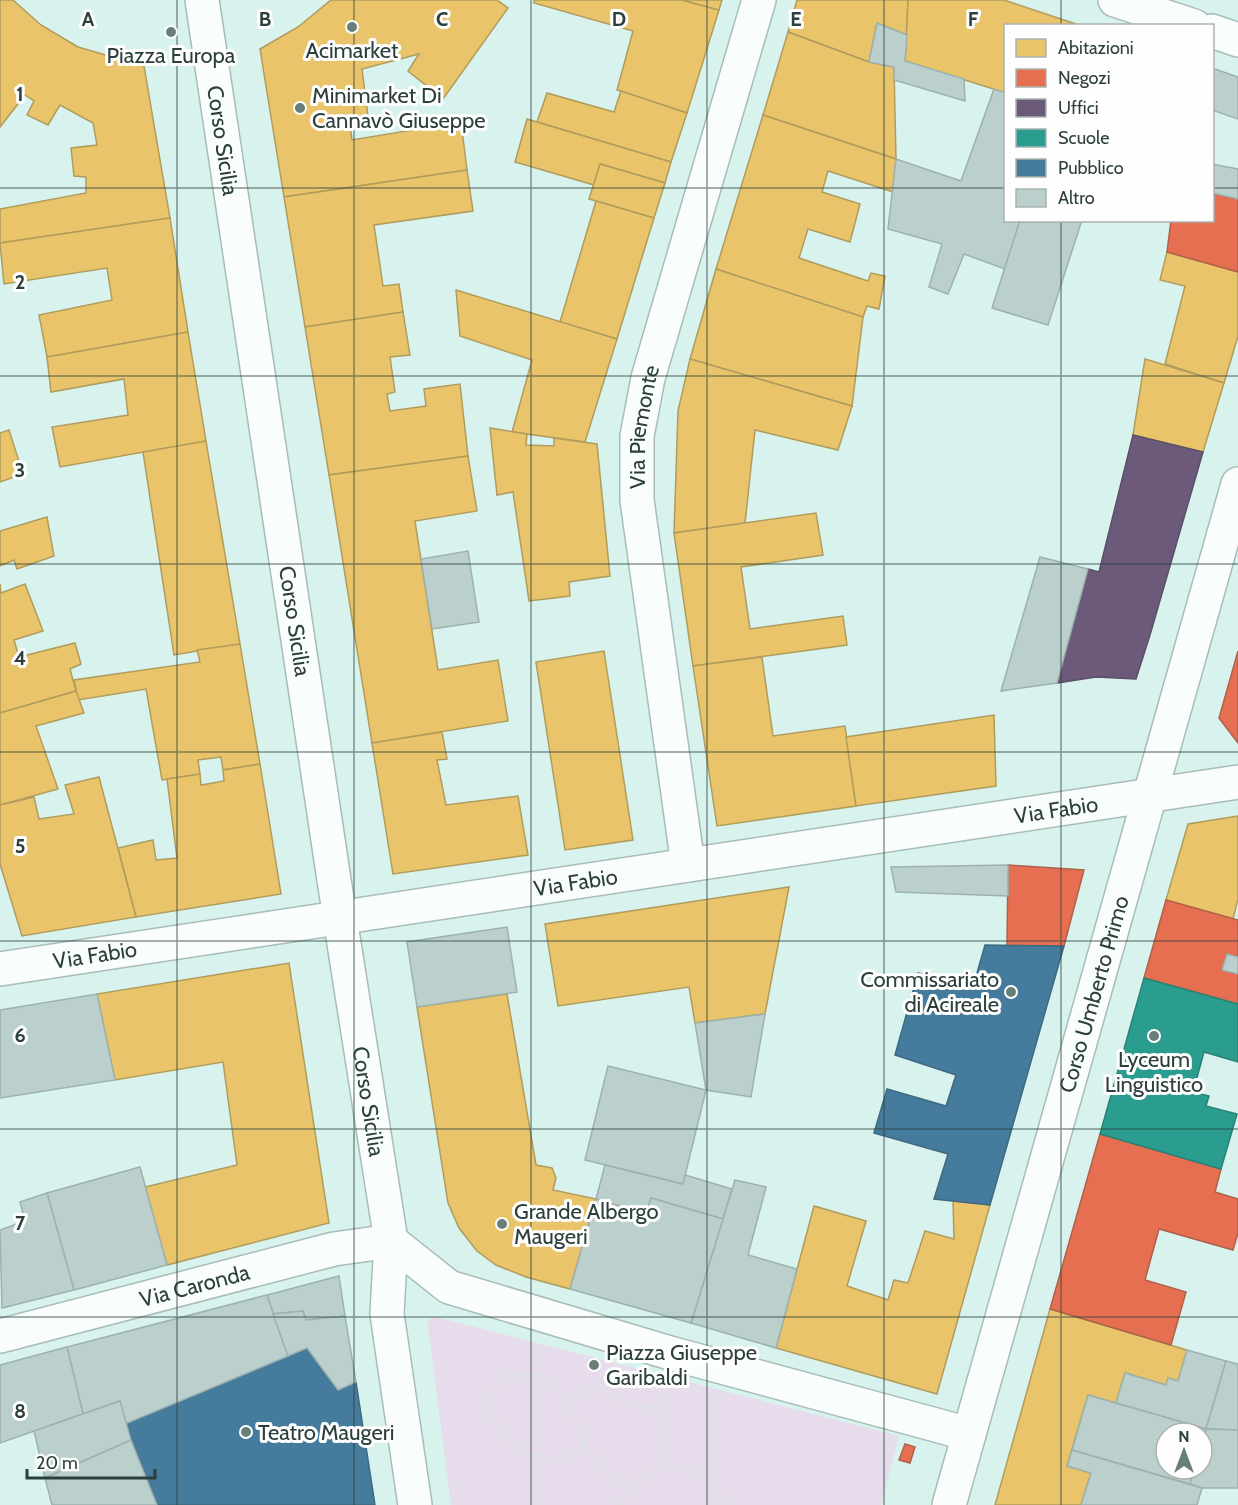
<svg xmlns="http://www.w3.org/2000/svg" width="1238" height="1505" font-family="Cabin,sans-serif">
  <style>
    .green { fill: #e7dceb }
    .homes { fill: #e9c46a; stroke: #b09c5c; stroke-width: 1.5 }
    .shops { fill: #e76f51; stroke: #af614b; stroke-width: 1.5 }
    .offices { fill: #6d597a; stroke: #5a5167; stroke-width: 1.5 }
    .schools { fill: #2a9d8f; stroke: #2b8176; stroke-width: 1.5 }
    .public { fill: #457b9d; stroke: #3e6980; stroke-width: 1.5 }
    .building { fill: #bbcfcc; stroke: #9db1ae; stroke-width: 1.5 }
    .lines { fill: none; stroke-linecap: round; stroke-linejoin: round }
    .minor-casing { stroke: #a8bcb9; stroke-width: 36 }
    .tertiary-casing { stroke: #a8bcb9; stroke-width: 36 }
    .path { stroke: #dbe4e3; stroke-width: 4; stroke-dasharray: 3 4.5; stroke-linecap: butt }
    .minor { stroke: #f9fdfc; stroke-width: 33 }
    .tertiary { stroke: #f9fdfc; stroke-width: 33 }
    .grid { fill: none; stroke: #2c3f3c; stroke-width: 1.5; stroke-opacity: 0.55 }
    .poi-dot { fill: #687e7a; stroke: #fefefe; stroke-width: 2 }
    .labels { text-anchor: middle; dominant-baseline: central; stroke-width: 6; stroke-linejoin: round; paint-order: stroke }
    .poi-label { font-size: 22px; fill: #2c3f3c; stroke: #fefefe; text-anchor: start }
    .street-label { font-size: 22px; fill: #2c3f3c; stroke: #fefefe }
    .grid-label { font-size: 20px; text-anchor: middle; font-weight: bold; fill: #2c3f3c; stroke: #fefefe; stroke-width: 6; stroke-linejoin: round; paint-order: stroke }
  </style>
  <rect width="100%" height="100%" fill="#d8f2ee"/>
  <path class="green" d="M436,1317L899,1436L881,1505H451L428,1327L429,1319Z"/>
  <g class="homes">
    <path d="M0,0H13L41,25L78,47L144,66L170,218L0,243V209L86,193V177L74,176L71,148L97,145L93,123L60,105L48,125L27,115L34,101L25,95L0,127Z"/>
    <path d="M331,0H497L508,8L443,99L408,71L419,54L362,69L369,124L350,125L352,140L461,122L467,170L284,197L260,49L298,27Z"/>
    <path d="M534,0H682L719,10L687,113L617,90L633,31L534,3Z"/>
    <path d="M682,0H722L719,10Z"/>
    <path d="M797,0H908L907,35L877,23L869,62L788,32Z"/>
    <path d="M908,0H1004L1082,26H1006V93L905,61Z"/>
    <path d="M788,32L869,62L894,67L896,159L763,115Z"/>
    <path d="M621,91L687,113L671,162L537,122L547,93L614,112Z"/>
    <path d="M763,115L896,159L893,192L828,171L822,192L860,204L850,242L808,229L799,258L868,281L871,273L885,276L879,309L867,306L863,317L716,269Z"/>
    <path d="M527,119L671,162L665,183L600,164L594,185L515,162Z"/>
    <path d="M600,164L665,183L654,218L589,199Z"/>
    <path d="M467,170L473,211L374,225L383,286L399,284L403,312L305,327L284,197Z"/>
    <path d="M596,201L654,218L617,339L560,322Z"/>
    <path d="M170,218L188,332L47,357L39,315L112,300L107,268L4,284L0,243Z"/>
    <path d="M1167,252L1238,272V336L1224,383L1165,364L1185,286L1160,280Z"/>
    <path d="M716,269L863,317L852,406L690,359Z"/>
    <path d="M456,290L617,339L585,442L512,432L532,360L460,336Z"/>
    <path d="M403,312L410,355L390,357L395,392L387,394L390,411L426,406L424,389L460,384L468,456L329,475L305,327Z"/>
    <path d="M188,332L206,441L60,467L52,427L128,415L124,379L51,392L47,357Z"/>
    <path d="M690,359L852,406L838,450L755,430L745,523L674,533L678,411Z"/>
    <path d="M1145,359L1224,383L1203,452L1133,435Z"/>
    <path d="M490,428L527,434L526,445L554,446V438L597,444L610,576L569,582L570,596L529,601L513,492L497,495Z"/>
    <path d="M9,430L23,474L0,482V433Z"/>
    <path d="M206,441L240,644L174,655L143,452Z"/>
    <path d="M468,456L477,511L415,521L438,670L498,660L508,721L372,743L329,475Z"/>
    <path d="M816,513L823,555L741,567L750,629L843,616L847,645L693,666L674,533Z"/>
    <path d="M47,517L54,556L17,569L14,560L0,566V531Z"/>
    <path d="M0,584L1,593L25,584L43,631L14,640L19,657L75,643L81,664L70,669L76,691L0,713Z"/>
    <path d="M240,644L260,764L223,770L221,757L198,760L200,774L162,780L146,689L78,700L74,680L200,662L197,650Z"/>
    <path d="M604,651L633,840L565,850L536,662Z"/>
    <path d="M762,657L773,736L845,726L856,806L717,826L693,666Z"/>
    <path d="M76,691L84,713L36,726L58,789L0,805V713Z"/>
    <path d="M994,715L996,786L856,806L846,737Z"/>
    <path d="M442,732L447,759L437,760L446,805L518,796L528,855L393,874L372,743Z"/>
    <path d="M260,764L281,894L136,917L118,848L153,840L156,860L177,858L167,779L200,774L201,785L224,781L223,770Z"/>
    <path d="M99,777L136,917L22,936L0,864V805L34,797L39,819L74,814L65,785Z"/>
    <path d="M1238,816V899L1233,919L1166,900L1188,824Z"/>
    <path d="M789,887L765,1014L695,1023L689,987L558,1006L545,924Z"/>
    <path d="M289,963L329,1223L167,1265L145,1187L237,1165L223,1062L115,1080L97,994Z"/>
    <path d="M507,994L536,1165L552,1168L556,1178L553,1190L596,1199L570,1289L526,1277L496,1265L477,1251L459,1228L448,1203L417,1007Z"/>
    <path d="M953,1201L990,1205L937,1394L776,1348L814,1206L866,1221L847,1286L888,1300L894,1280L908,1283L925,1231L954,1239Z"/>
    <path d="M1050,1309L1187,1350L1178,1381L1168,1378L1166,1385L1125,1373L1116,1403L1088,1395L1067,1466L1091,1473L1081,1505H995Z"/>
  </g>
  <g class="shops">
    <path d="M1212,193L1238,199V272L1167,252L1171,220H1212Z"/>
    <path d="M1238,651V743L1219,718Z"/>
    <path d="M1008,865L1084,870L1064,946H1007Z"/>
    <path d="M1166,900L1238,920V957L1227,954L1222,970L1238,974V1004L1144,978Z"/>
    <path d="M1100,1134L1221,1169L1215,1192L1238,1199V1233L1233,1250L1159,1229L1145,1280L1186,1292L1171,1345L1050,1309Z"/>
    <path d="M905,1444L915,1447L910,1463L899,1460Z"/>
  </g>
  <path class="offices" d="M1133,435L1203,452L1150,635L1136,679L1096,677L1057,683L1088,569L1099,572Z"/>
  <path class="schools" d="M1144,978L1238,1004V1062L1204,1052L1193,1092L1209,1096L1206,1106L1237,1114L1221,1169L1100,1134Z"/>
  <g class="public">
    <path d="M985,945L1064,946L990,1205L934,1199L948,1154L874,1133L887,1089L946,1106L956,1075L895,1055L918,973L973,987Z"/>
    <path d="M307,1348L338,1390L356,1382L375,1505H157L125,1424Z"/>
  </g>
  <g class="building">
    <path d="M877,23L907,35L905,61L964,79L965,101L894,80V67L869,62Z"/>
    <path d="M1212,68L1238,77V119L1212,110Z"/>
    <path d="M994,89L1006,93V220H1020L1005,269L964,254L948,294L929,287L942,244L888,229L896,159L961,181Z"/>
    <path d="M1212,164L1238,169V199L1212,193Z"/>
    <path d="M1020,220H1082L1048,325L992,308Z"/>
    <path d="M468,551L479,622L432,629L421,559Z"/>
    <path d="M1040,557L1088,569L1057,683L1001,691Z"/>
    <path d="M1008,865V896L896,892L891,867Z"/>
    <path d="M507,927L517,992L417,1007L407,942Z"/>
    <path d="M1227,954L1238,957V974L1222,970Z"/>
    <path d="M97,994L115,1080L0,1098V1010Z"/>
    <path d="M765,1014L751,1097L706,1090L695,1023Z"/>
    <path d="M608,1066L706,1090L683,1184L585,1160Z"/>
    <path d="M605,1165L683,1184L685,1175L732,1189L723,1219L651,1198L646,1214L596,1199Z"/>
    <path d="M140,1167L167,1265L74,1290L47,1193Z"/>
    <path d="M735,1180L766,1187L748,1255L797,1269L776,1348L691,1323Z"/>
    <path d="M47,1193L74,1290L2,1308L0,1230L25,1221L20,1202Z"/>
    <path d="M651,1198L723,1219L691,1323L570,1289L596,1199L646,1214Z"/>
    <path d="M339,1276L345,1316L306,1320L303,1311L273,1314L267,1295Z"/>
    <path d="M267,1295L288,1356L125,1424L120,1401L83,1414L67,1347Z"/>
    <path d="M303,1311L306,1320L345,1316L356,1382L338,1390L307,1348L288,1356L273,1314Z"/>
    <path d="M67,1347L83,1414L0,1443V1365Z"/>
    <path d="M1187,1350L1226,1361L1206,1429L1116,1403L1125,1373L1166,1385L1168,1378L1178,1381Z"/>
    <path d="M1226,1361L1238,1364V1430L1206,1429Z"/>
    <path d="M1088,1395L1206,1429L1202,1444V1433H1166V1469H1194L1190,1484L1072,1450Z"/>
    <path d="M120,1401L131,1440L45,1478L34,1431Z"/>
    <path d="M1206,1429L1238,1430V1488H1202L1190,1484L1194,1469H1202V1444Z"/>
    <path d="M131,1440L157,1505H52L45,1478Z"/>
    <path d="M1072,1450L1202,1488L1197,1505H1081L1091,1473L1067,1466Z"/>
  </g>
  <g class="lines">
    <defs>
      <g id="minor">
        <path id="s1" d="M202,0L334,880L391,1241L387,1314L415,1505"/>
        <path d="M1115,0L1194,26"/>
        <path d="M1212,31L1238,40"/>
        <path id="s2" d="M688,865L637,500V436L648,378L759,0"/>
        <path id="s3" d="M0,969L1238,782"/>
        <path d="M391,1241L449,1287L670,1353L969,1434"/>
        <path id="s4" d="M0,1336L334,1249L391,1241"/>
      </g>
      <g id="tertiary">
        <path id="s5" d="M949,1505L1238,484"/>
      </g>
    </defs>
    <use href="#minor" class="minor-casing"/>
    <use href="#tertiary" class="tertiary-casing"/>
    <g class="path">
      <path d="M670,1392V1467"/>
      <path d="M570,1400L597,1387L629,1405L669,1409"/>
      <path d="M584,1446L558,1459L531,1454L503,1438L487,1405L501,1377L540,1374L570,1400L584,1446L614,1483L628,1490"/>
      <path d="M620,1505C644,1454 703,1456 728,1505"/>
    </g>
    <use href="#minor" class="minor"/>
    <use href="#tertiary" class="tertiary"/>
  </g>
  <path class="grid" d="M177,0V1505M354,0V1505M531,0V1505M707,0V1505M884,0V1505M1061,0V26M0,188H1006M1212,188H1238M1061,220V1505M0,376H1238M0,564H1238M0,752H1238M0,941H1238M0,1129H1238M0,1317H1238"/>
  <g class="poi-dot">
    <circle cx="352" cy="27" r="6"/>
    <circle cx="171" cy="32" r="6"/>
    <circle cx="300" cy="108" r="6"/>
    <circle cx="1011" cy="992" r="6"/>
    <circle cx="1154" cy="1036" r="6"/>
    <circle cx="502" cy="1224" r="6"/>
    <circle cx="594" cy="1365" r="6"/>
    <circle cx="246" cy="1432" r="6"/>
  </g>
  <g class="labels">
    <g class="poi-label">
      <text x="352" y="50" text-anchor="middle">Acimarket</text>
      <text x="171" y="55" text-anchor="middle">Piazza Europa</text>
      <text x="312" y="95">Minimarket Di<tspan x="312" dy="25">Cannavò Giuseppe</tspan></text>
      <text x="999" y="979" text-anchor="end">Commissariato<tspan x="999" dy="25">di Acireale</tspan></text>
      <text x="1154" y="1059" text-anchor="middle">Lyceum<tspan x="1154" dy="25">Linguistico</tspan></text>
      <text x="514" y="1211">Grande Albergo<tspan x="514" dy="25">Maugeri</tspan></text>
      <text x="606" y="1352">Piazza Giuseppe<tspan x="606" dy="25">Garibaldi</tspan></text>
      <text x="258" y="1432">Teatro Maugeri</text>
    </g>
    <g class="street-label">
      <text stroke="none"><textPath href="#s1" startOffset="142">Corso Sicilia</textPath></text>
      <text stroke="none"><textPath href="#s2" startOffset="442">Via Piemonte</textPath></text>
      <text stroke="none"><textPath href="#s1" startOffset="628">Corso Sicilia</textPath></text>
      <text stroke="none"><textPath href="#s3" startOffset="1068">Via Fabio</textPath></text>
      <text stroke="none"><textPath href="#s3" startOffset="582">Via Fabio</textPath></text>
      <text stroke="none"><textPath href="#s3" startOffset="96">Via Fabio</textPath></text>
      <text stroke="none"><textPath href="#s5" startOffset="531">Corso Umberto Primo</textPath></text>
      <text stroke="none"><textPath href="#s1" startOffset="1114">Corso Sicilia</textPath></text>
      <text stroke="none"><textPath href="#s4" startOffset="201">Via Caronda</textPath></text>
    </g>
  </g>
  <g class="grid-label">
    <text x="88" y="26">A</text>
    <text x="265" y="26">B</text>
    <text x="442" y="26">C</text>
    <text x="619" y="26">D</text>
    <text x="796" y="26">E</text>
    <text x="973" y="26">F</text>
    <text x="20" y="101">1</text>
    <text x="20" y="289">2</text>
    <text x="20" y="477">3</text>
    <text x="20" y="665">4</text>
    <text x="20" y="853">5</text>
    <text x="20" y="1042">6</text>
    <text x="20" y="1230">7</text>
    <text x="20" y="1418">8</text>
  </g>
  <rect x="1004" y="24" width="210" height="198" fill="#fefefe" stroke="#aab2b0" stroke-width="1.5"/>
  <rect x="1016" y="39" width="30" height="18" fill="#e9c46a" stroke="#aab2b0" stroke-width="1.5"/>
  <text x="1058" y="54" font-size="18" fill="#2c3f3c">Abitazioni</text>
  <rect x="1016" y="69" width="30" height="18" fill="#e76f51" stroke="#aab2b0" stroke-width="1.5"/>
  <text x="1058" y="84" font-size="18" fill="#2c3f3c">Negozi</text>
  <rect x="1016" y="99" width="30" height="18" fill="#6d597a" stroke="#aab2b0" stroke-width="1.5"/>
  <text x="1058" y="114" font-size="18" fill="#2c3f3c">Uffici</text>
  <rect x="1016" y="129" width="30" height="18" fill="#2a9d8f" stroke="#aab2b0" stroke-width="1.5"/>
  <text x="1058" y="144" font-size="18" fill="#2c3f3c">Scuole</text>
  <rect x="1016" y="159" width="30" height="18" fill="#457b9d" stroke="#aab2b0" stroke-width="1.5"/>
  <text x="1058" y="174" font-size="18" fill="#2c3f3c">Pubblico</text>
  <rect x="1016" y="189" width="30" height="18" fill="#bbcfcc" stroke="#aab2b0" stroke-width="1.5"/>
  <text x="1058" y="204" font-size="18" fill="#2c3f3c">Altro</text>
  <g transform="translate(1184 1451)"><circle r="28" fill="#fefefe" stroke="#aab2b0" stroke-width="1.5"/>
  <path d="M0-4.5L10 22L0 15L-10 22Z" fill="#687e7a"/>
  <text y="-9" font-size="16" font-weight="bold" text-anchor="middle" fill="#2c3f3c">N</text>
  </g>
  <path d="M27 1469v9h128v-9" fill="none" stroke="#2c3f3c" stroke-width="3"/>
  <text x="36" y="1469" font-size="18" fill="#2c3f3c" stroke="#fefefe" stroke-width="4.5" paint-order="stroke">20 m</text>
</svg>
